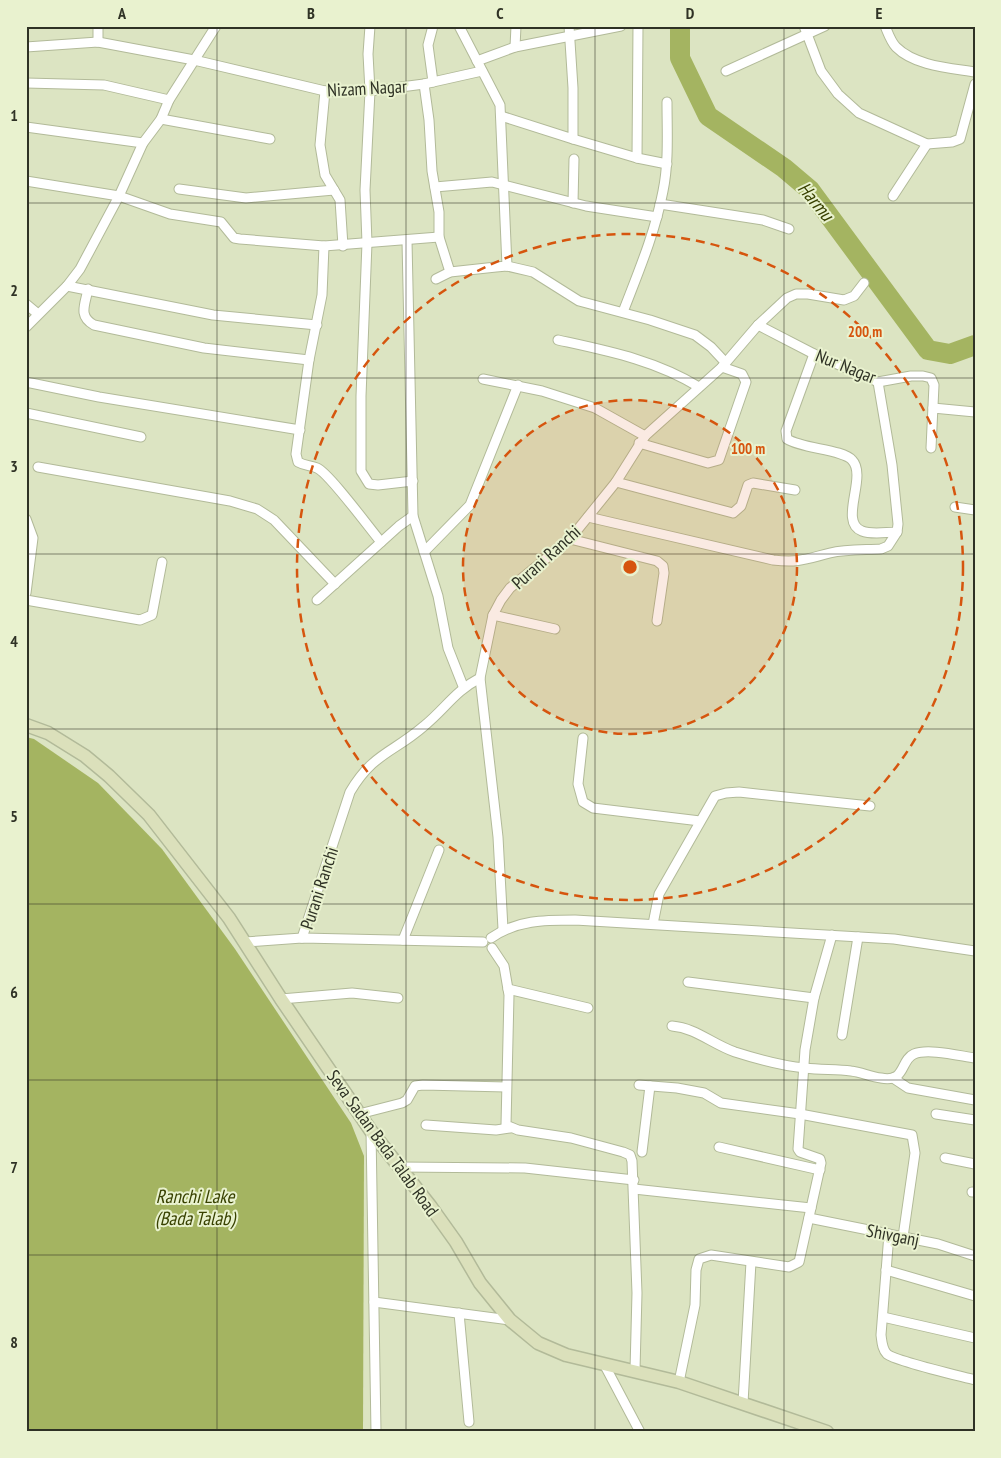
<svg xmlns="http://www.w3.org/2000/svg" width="1001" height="1458" font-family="'PT Sans Narrow',sans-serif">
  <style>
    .water { fill: #a4b461 }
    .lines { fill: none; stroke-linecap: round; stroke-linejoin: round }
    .river { stroke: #a4b461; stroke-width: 20 }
    .street-casing { stroke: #b2ba99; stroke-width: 11 }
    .secondary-casing { stroke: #b2ba99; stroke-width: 15 }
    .street { stroke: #fff; stroke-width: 9 }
    .secondary { stroke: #dbe0bb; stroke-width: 12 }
    .grid { fill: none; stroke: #2f3225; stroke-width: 1; stroke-opacity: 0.55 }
    .ring { fill: none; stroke: #d6550e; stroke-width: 2.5; stroke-dasharray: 9 6 }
    .labels { text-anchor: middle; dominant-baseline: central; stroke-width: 4; stroke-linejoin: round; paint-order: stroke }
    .street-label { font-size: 18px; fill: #2f3225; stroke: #e9f2cf }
    .water-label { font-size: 19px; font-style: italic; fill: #384100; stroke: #e9f2cf }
    .centre { fill: #d6550e; stroke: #e9f2cf; stroke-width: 2.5 }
    .ring-label { font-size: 15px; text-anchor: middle; font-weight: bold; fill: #d6550e; stroke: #e9f2cf; stroke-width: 4; stroke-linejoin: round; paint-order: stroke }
    .neatline { fill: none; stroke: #2f3225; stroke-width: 2 }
    .grid-label { font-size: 16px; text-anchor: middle; font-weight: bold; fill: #2f3225 }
  </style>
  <rect width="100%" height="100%" fill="#dce4c2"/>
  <path class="water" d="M26,737L34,739L98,783L162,849L235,949L351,1123L364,1156L363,1432H26Z"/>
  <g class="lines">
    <path class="river" d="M680,26V58L708,116L784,168L810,190L928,350L950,354L975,345"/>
    <defs>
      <g id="street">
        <path d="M370,26L368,54L370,91L365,190L367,243L361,396V471L369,484L378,485L413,481"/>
        <path d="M433,26L428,45L433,82"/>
        <path d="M459,26L500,105L507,266"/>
        <path d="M804,26L821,71L838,94L859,113L927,144L952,142L960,139L975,84"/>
        <path d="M885,26C888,33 891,42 896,47C915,66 950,68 975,72"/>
        <path d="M98,42V26"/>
        <path d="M26,47L98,42L194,60L325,91H370L424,84L482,71"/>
        <path d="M515,47L516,26"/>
        <path d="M477,61L515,47L621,26"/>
        <path d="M726,71L825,26"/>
        <path d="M26,83L104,85L169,100"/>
        <path d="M424,84L429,120L432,171L439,212V237L450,272"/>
        <path d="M325,91L320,145L325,175L340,200L343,246"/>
        <path d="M501,116L573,139V88L569,26"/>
        <path d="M161,119L270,139"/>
        <path d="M26,127L143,143"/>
        <path d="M573,139L637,158L667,164"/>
        <path d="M637,158L638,26"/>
        <path d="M26,181L119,196L170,214L221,222L234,238L240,239L324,246L439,237"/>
        <path d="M435,187L492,182L586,206L657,217"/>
        <path d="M179,189L246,198L334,190"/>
        <path d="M893,196L927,144"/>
        <path d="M573,203L574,159"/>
        <path d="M660,204L763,220L789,229"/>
        <path d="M407,241L413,516L438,596L448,648L463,686"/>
        <path d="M324,246L322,295L309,360L296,454L298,462C305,466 310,465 317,468C329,473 370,529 381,542"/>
        <path d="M436,279L450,272L496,267L507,266L533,272L579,301L650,320L695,335L711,347L725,362"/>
        <path d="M67,286L213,315L317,325"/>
        <path d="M88,289C85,305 78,316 94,325L204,348L309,360"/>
        <path d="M26,304L38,314"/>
        <path d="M623,312C638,273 655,233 663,191C669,162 667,131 667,102"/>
        <path d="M758,325L814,354L878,382L911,376H923L931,378L934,385L931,448"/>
        <path d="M26,327L67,286L80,269L119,196L143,143L161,119L169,100L216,26"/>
        <path d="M558,340C608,351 655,360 699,387"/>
        <path d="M814,354L786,431L787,439C803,449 842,449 852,460C868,476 838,522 862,531C872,535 886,532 897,532L898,524L892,465L878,382"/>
        <path d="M483,379L542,391L595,408L645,436"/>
        <path d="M26,382L99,397L300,430"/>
        <path d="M933,408L975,412"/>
        <path d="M26,413L141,437"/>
        <path d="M639,443L708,463L719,460L746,382L742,374L722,367"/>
        <path d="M38,467L230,501L257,509L274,520L335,584"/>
        <path d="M616,482L733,513L741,506L748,485L753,483L795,490"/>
        <path d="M955,507L975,510"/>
        <path d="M588,517L773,560C799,563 806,559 830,553C846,549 865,550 881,549L888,546L897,532"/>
        <path d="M26,519L33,538L26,593"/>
        <path d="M570,539L657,561L663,566L664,573L657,621"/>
        <path d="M424,552L470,505L518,385"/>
        <path d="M26,600L140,620L152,615L162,562"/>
        <path d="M317,600L399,526L413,516"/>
        <path d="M493,615L555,629"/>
        <path d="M480,678L498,837L503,929"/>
        <path d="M583,738L578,784L583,802L593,808L700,821"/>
        <path d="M653,924L659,894L715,796L726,793L739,792L870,806"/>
        <path d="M302,938L350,792C373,753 393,753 424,726C445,709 455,691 480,678L493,615L501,600L510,588L570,539L616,482L645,436L722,367L758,325L787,298L796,294H808L844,300L854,296L864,283"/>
        <path d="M491,938C517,920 544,920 575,920L894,939L975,951"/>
        <path d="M403,940L439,850"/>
        <path d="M245,942L302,938L483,942"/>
        <path d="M492,948L504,966L509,995L506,1125L518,1130L571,1138L623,1152L630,1155L632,1161L637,1293L635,1370"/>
        <path d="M688,982L814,998"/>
        <path d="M508,989L588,1008"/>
        <path d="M281,999L352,993L398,998"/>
        <path d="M672,1026C696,1028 712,1044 735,1052C757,1059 782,1066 805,1068C821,1070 836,1069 851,1071C861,1072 871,1077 881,1078C906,1083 900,1060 914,1054C928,1048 960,1056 975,1058"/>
        <path d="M842,1035L858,937"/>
        <path d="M893,1078L908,1088L975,1100"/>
        <path d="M639,1085L677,1088L704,1093L721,1103L800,1114L912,1135L915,1153L903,1237"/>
        <path d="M359,1114L402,1103L407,1100L415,1086L423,1085L506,1087"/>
        <path d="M936,1114L975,1120"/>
        <path d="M426,1125L496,1130L510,1128"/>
        <path d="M371,1131L376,1432"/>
        <path d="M719,1147L820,1170"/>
        <path d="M642,1152L650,1086"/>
        <path d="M945,1158L975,1164"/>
        <path d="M400,1167L525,1168L634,1180"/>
        <path d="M634,1189L811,1208"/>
        <path d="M972,1192H975"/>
        <path d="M809,1218L938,1244L975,1256"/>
        <path d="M889,1234L881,1335C882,1342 882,1349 887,1354C895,1361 960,1376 975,1380"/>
        <path d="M886,1270L975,1296"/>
        <path d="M374,1302L510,1320"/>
        <path d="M459,1313L469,1422"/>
        <path d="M883,1317L975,1338"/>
        <path d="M604,1364L640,1432"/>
        <path d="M679,1382L695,1305L696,1270L699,1259L711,1255L789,1267L799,1262L821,1163L820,1159L800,1152L798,1149L805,1050L814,998L832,935"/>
        <path d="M743,1403L751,1262"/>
      </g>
      <path id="secondary" d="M26,725L48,733L85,756L109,776L149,815L229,918L281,999L371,1131L431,1207L456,1242L480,1283L510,1320L538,1343L566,1355L679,1382L827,1432"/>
    </defs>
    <use href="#street" class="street-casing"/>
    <use href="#secondary" class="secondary-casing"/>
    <use href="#street" class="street"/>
    <use href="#secondary" class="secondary"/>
  </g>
  <path class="grid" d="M217,26V1432M406,26V1432M595,26V1432M784,26V1432M26,203H975M26,378H975M26,554H975M26,729H975M26,904H975M26,1080H975M26,1255H975"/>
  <circle cx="630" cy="567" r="167" fill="#d6550e" fill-opacity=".12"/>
  <g class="ring">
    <circle cx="630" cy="567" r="167"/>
    <circle cx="630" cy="567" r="333"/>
  </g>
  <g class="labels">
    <g class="street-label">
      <text transform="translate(367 88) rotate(-3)">Nizam Nagar</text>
      <text transform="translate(846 366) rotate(22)">Nur Nagar</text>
      <text transform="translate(546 557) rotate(-42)">Purani Ranchi</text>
      <text transform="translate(319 888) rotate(-72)">Purani Ranchi</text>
      <text transform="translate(383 1143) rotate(54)">Seva Sadan Bada Talab Road</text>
      <text transform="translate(893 1235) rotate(11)">Shivganj</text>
    </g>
    <g class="water-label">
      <text transform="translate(816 201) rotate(50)">Harmu</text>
      <text x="195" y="1196">Ranchi Lake<tspan x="195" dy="22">(Bada Talab)</tspan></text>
    </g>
  </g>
  <circle cx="630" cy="567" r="8" class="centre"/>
  <g class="ring-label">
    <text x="865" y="337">200 m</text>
    <text x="748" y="454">100 m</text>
  </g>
  <rect width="1001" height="1458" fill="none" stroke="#e9f2cf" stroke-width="55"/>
  <rect x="28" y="28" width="946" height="1402" class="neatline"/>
  <g class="grid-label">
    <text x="122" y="19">A</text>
    <text x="311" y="19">B</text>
    <text x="500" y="19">C</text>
    <text x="690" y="19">D</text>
    <text x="879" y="19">E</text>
    <text x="14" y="121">1</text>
    <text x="14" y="296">2</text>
    <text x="14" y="472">3</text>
    <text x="14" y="647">4</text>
    <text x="14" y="822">5</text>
    <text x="14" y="998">6</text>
    <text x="14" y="1173">7</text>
    <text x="14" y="1348">8</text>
  </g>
</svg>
